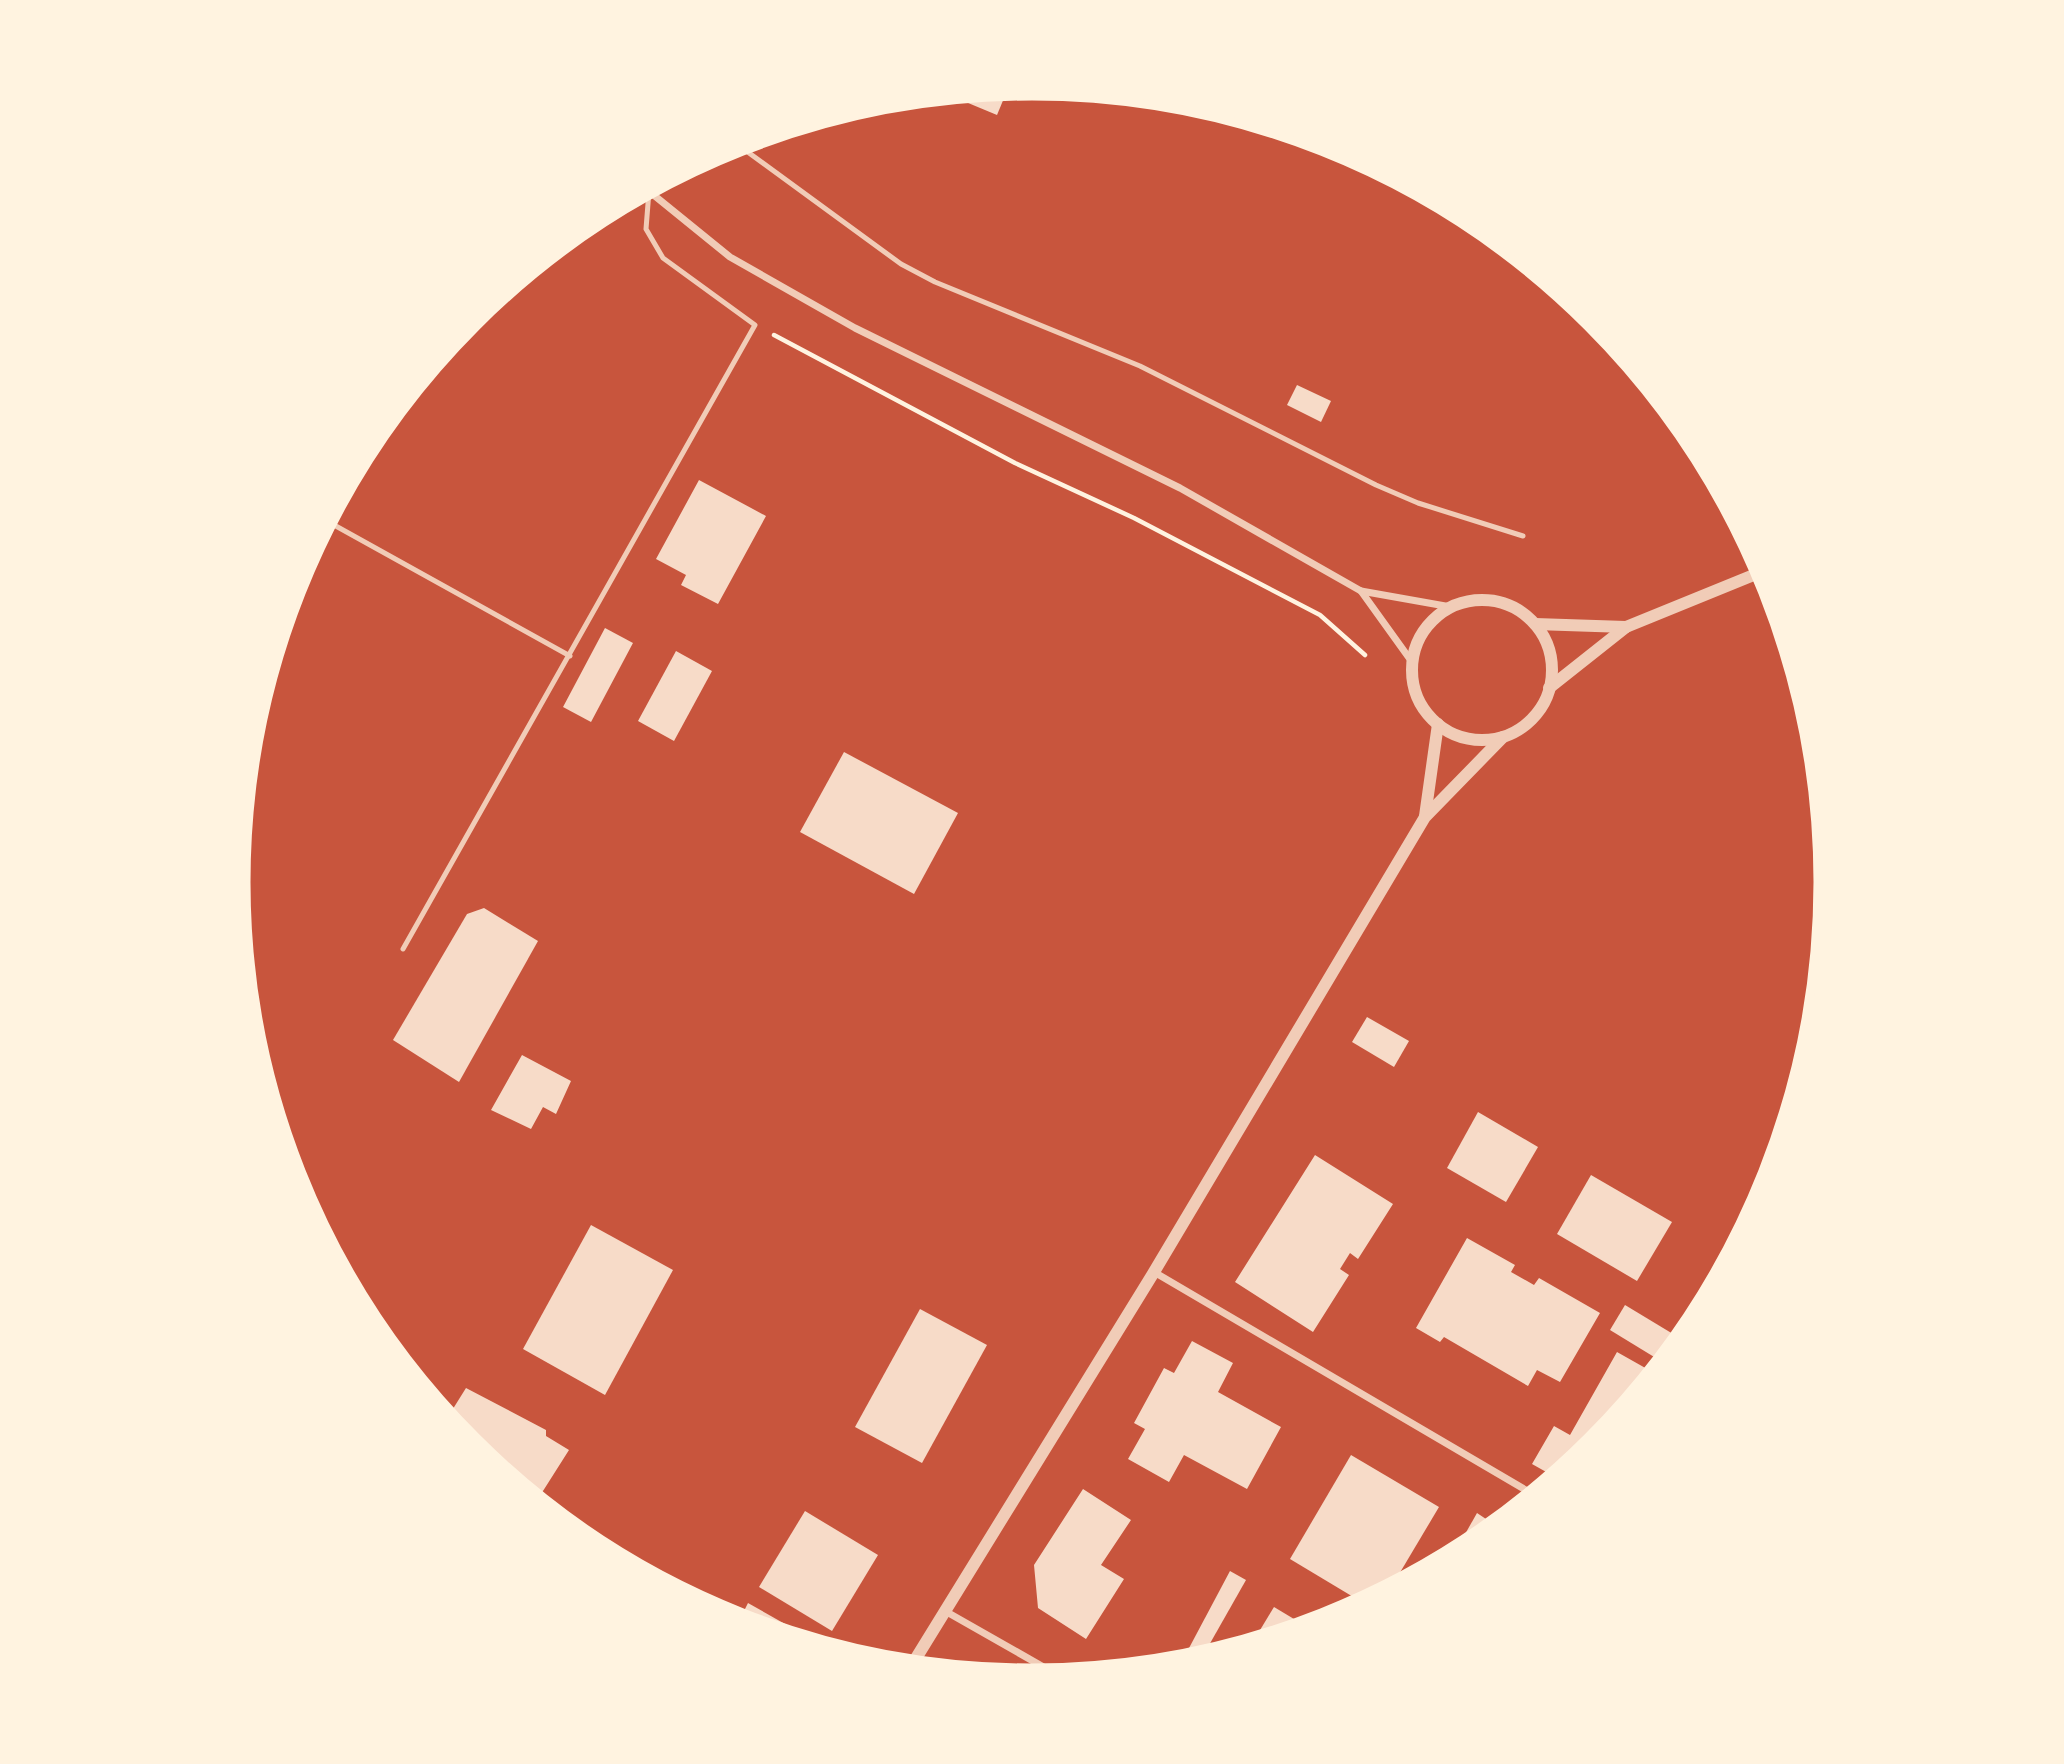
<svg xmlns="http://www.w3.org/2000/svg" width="2064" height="1764" font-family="Rubik,sans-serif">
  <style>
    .building { fill: #f7dbc8 }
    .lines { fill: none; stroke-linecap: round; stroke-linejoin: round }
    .path { stroke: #fff3e0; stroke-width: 4.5 }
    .service { stroke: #f1ccb7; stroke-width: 5 }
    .minor { stroke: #f1ccb7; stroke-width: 7 }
    .tertiary { stroke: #f1ccb7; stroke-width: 12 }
    .rim { fill: none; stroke: #fff3e0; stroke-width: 9 }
  </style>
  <rect width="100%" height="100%" fill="#c8553d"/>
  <g class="building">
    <path d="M1009,86L997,115L944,93Z"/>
    <path d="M1297,385L1331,401L1321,422L1287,405Z"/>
    <path d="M699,480L766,516L718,604L681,585L686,575L656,559Z"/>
    <path d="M605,628L633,643L591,722L563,707Z"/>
    <path d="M676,651L712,671L674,741L638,721Z"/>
    <path d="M844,752L958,813L914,894L800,832Z"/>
    <path d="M484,908L538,941L459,1082L393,1040L467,914Z"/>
    <path d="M1367,1017L1409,1041L1394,1067L1352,1042Z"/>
    <path d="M522,1055L571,1081L556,1114L543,1107L531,1129L491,1110Z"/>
    <path d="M1478,1112L1538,1147L1506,1202L1447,1168Z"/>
    <path d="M1315,1155L1393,1204L1358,1259L1350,1253L1340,1269L1349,1275L1313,1332L1235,1282Z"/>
    <path d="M1591,1175L1672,1222L1637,1281L1557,1234Z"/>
    <path d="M591,1225L673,1270L605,1395L523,1349Z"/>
    <path d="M1467,1238L1515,1265L1511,1272L1534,1285L1539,1278L1600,1313L1560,1382L1537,1370L1528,1386L1444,1337L1440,1342L1416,1328Z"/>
    <path d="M1724,1249L1733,1255L1698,1320L1686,1313Z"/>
    <path d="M1625,1305L1683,1340L1664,1363L1610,1330Z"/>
    <path d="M920,1309L987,1345L922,1463L855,1427Z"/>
    <path d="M1192,1341L1233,1363L1218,1392L1281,1427L1247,1489L1184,1455L1169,1482L1128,1459L1145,1429L1134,1423L1164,1368L1174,1373Z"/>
    <path d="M1617,1352L1656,1374L1596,1447L1550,1485L1544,1481L1548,1473L1532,1464L1554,1426L1570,1435Z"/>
    <path d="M466,1388L546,1430V1436L569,1450L536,1502L467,1446L446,1420Z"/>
    <path d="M1351,1455L1439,1507L1389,1591L1365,1604L1290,1559Z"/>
    <path d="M1083,1489L1131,1520L1101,1565L1124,1579L1086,1639L1038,1608L1034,1565Z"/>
    <path d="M805,1511L878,1555L832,1631L759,1587Z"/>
    <path d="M1477,1513L1498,1527L1475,1546L1451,1559Z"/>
    <path d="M1230,1571L1246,1580L1200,1661L1180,1665Z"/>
    <path d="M748,1603L824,1646L823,1649L738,1623Z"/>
    <path d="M1274,1607L1309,1628L1251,1645Z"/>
  </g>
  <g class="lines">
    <path class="path" d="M774,335L1015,463L1134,518L1320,615L1365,655"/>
    <g class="service">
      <path d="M734,142L901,264L935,282L1140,366L1376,485L1418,503L1523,536"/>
      <path d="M325,520L570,656"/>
      <path d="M403,949L755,325L663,258L646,229L649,191L668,176"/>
    </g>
    <g class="minor">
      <path d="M645,188L730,257L855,328L1180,488L1361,591L1451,607"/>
      <path d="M1361,591L1412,662"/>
      <path d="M1154,1272L1536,1496"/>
      <path d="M945,1611L1061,1677"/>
    </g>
    <g class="tertiary">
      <circle cx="1482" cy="670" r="70"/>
      <path d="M1535,624L1626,627"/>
      <path d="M1549,688L1626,627L1766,570"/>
      <path d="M1425,816L1438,724"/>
      <path d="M910,1668L1154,1272L1425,817L1503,737"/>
    </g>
  </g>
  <path d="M0 0H2064V1764H0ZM246 882a786 786 0 1 1 1572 0a786 786 0 1 1-1572 0Z" fill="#fff3e0" fill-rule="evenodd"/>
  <path class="rim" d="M246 882a786 786 0 1 1 1572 0a786 786 0 1 1-1572 0Z"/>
</svg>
